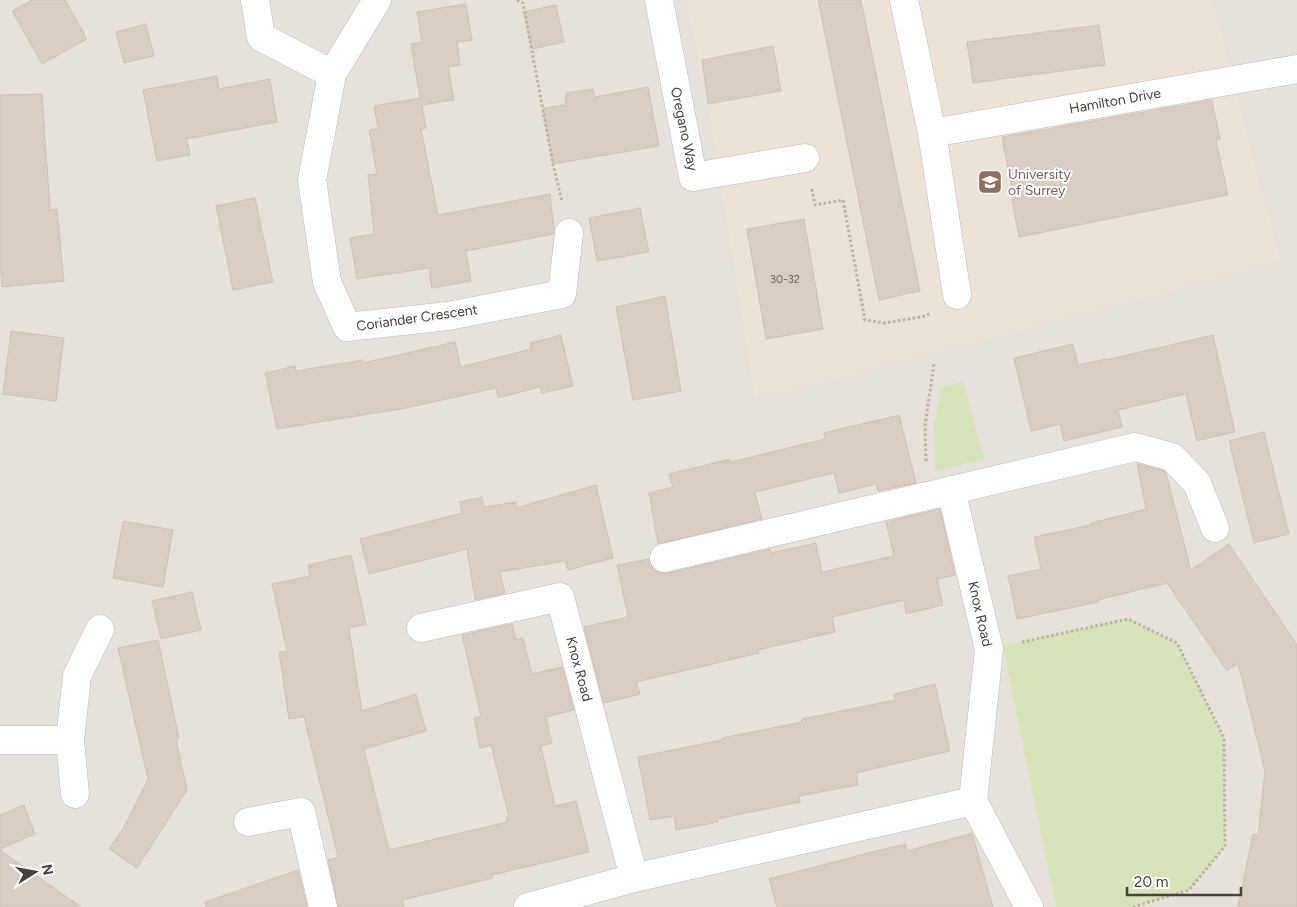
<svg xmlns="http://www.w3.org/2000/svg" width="1297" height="907" font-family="Figtree,sans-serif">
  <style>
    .residential { fill: #e7e1db }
    .education { fill: #ebe2d8 }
    .green { fill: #d7e3ba }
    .building { fill: #d7cdc5; stroke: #cfc1b6 }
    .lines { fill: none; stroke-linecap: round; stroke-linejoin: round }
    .minor-casing { stroke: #c2b9b2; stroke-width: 29 }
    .path { stroke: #bfb0a2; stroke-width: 3; stroke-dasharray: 2.5 2.5; stroke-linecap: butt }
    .minor { stroke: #fff; stroke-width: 28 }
    .labels { text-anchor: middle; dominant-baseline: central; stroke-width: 4; stroke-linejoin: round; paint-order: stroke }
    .number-label { font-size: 11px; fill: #6c635d }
    .street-label { font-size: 14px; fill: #48403a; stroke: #fff }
    .education-label { font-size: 14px; fill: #785e54; stroke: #fff; text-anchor: start }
  </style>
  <rect width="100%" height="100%" fill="#f4f0ec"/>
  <rect class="residential" x="0" y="0" width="1297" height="907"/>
  <path class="education" d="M686,0H1212L1280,261L755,399L708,104Z"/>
  <g class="green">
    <path d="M963,381L984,459L935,471L934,426L941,388Z"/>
    <path d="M1128,619L1177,643L1224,738L1225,846L1189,890L1133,907H1056L1003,646Z"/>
  </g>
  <g class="building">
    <path d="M32,0H65L87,39L42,64L12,11Z"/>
    <path d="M818,0H861L920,291L879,300Z"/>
    <path d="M466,4L472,40L457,42L460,65L448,67L454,100L422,105L426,128L421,129L438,215L550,194L554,230L553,234L466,251L471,281L432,288L429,268L357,279L350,238L374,234L368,175L377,174L369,130L378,128L374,106L420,98L411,44L422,42L417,12Z"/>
    <path d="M556,5L564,42L532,49L524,12Z"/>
    <path d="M146,24L154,56L124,63L116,32Z"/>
    <path d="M1099,25L1105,65L973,83L967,42Z"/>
    <path d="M773,46L781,91L708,104L702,60Z"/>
    <path d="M217,76L219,89L270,79L277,122L187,139L190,155L157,161L143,90Z"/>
    <path d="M648,87L659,146L553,164L543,108L565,105L566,93L593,89L595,97Z"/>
    <path d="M42,94L50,210L57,209L64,281L2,287L0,261V95Z"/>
    <path d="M1212,100L1220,139L1216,140L1228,195L1019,237L1012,200L1014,199L1002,137Z"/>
    <path d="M255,198L273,282L233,290L216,206Z"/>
    <path d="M640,208L649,252L597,261L589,218Z"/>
    <path d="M804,219L823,329L766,339L747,229Z"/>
    <path d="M665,296L681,391L633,400L616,307Z"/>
    <path d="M11,331L64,338L56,401L3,394Z"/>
    <path d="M561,335L573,386L542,393L540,387L498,398L496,388L406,408L277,429L265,373L295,366L296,371L363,360V363L455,342L461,367L531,349L530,343Z"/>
    <path d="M1213,335L1235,432L1197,441L1186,394L1118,410L1122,427L1064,441L1060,424L1031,431L1014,358L1073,344L1078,365L1106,359V360Z"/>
    <path d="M899,415L916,483L878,491L876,484L839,493L834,473L755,492L762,519L658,544L649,493L673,487L669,474L730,459L731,462L825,439L824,433Z"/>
    <path d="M1264,432L1289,534L1254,543L1229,441Z"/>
    <path d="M1137,464L1164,471L1166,473L1191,570L1229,544L1297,645V907H1238L1253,834L1258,835L1265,771L1238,663L1227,671L1167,583L1098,600L1099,602L1017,619L1008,576L1041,569L1034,537L1091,525V523L1146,509Z"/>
    <path d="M596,485L613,558L568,570L565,561L500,572L505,593L475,600L467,549L369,574L360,539L462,513L460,502L482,497L484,507L516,502V508Z"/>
    <path d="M940,509L955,575L937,579L943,605L906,614L904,600L832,617L835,632L758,650L759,653L636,682L640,694L604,703L584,627L628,617L617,565L649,559L653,569L660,573H668L770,549L771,553L816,543L822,572L894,556L886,522Z"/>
    <path d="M123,521L173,530L163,587L113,578Z"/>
    <path d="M351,555L366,624L349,628L362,711L416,694L426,731L364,749L389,850L507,822L506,817H509L491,745L480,748L474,718L481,716L462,635L512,624L516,640L523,638L532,674L562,667L574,710L546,717L552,743L541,746L555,806L576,801L589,852L492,875L493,878L402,900L404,907H338L328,860L338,857L304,717L289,719L279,652L287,651L272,584L310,576L308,565Z"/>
    <path d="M192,592L201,630L161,639L152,601Z"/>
    <path d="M158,640L179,738L176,739L187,790L137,868L109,849L124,827L148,779L118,648Z"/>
    <path d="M935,684L950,751L856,773L858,785L799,796L800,802L717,819L718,822L676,830L674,816L650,820L638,757L722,740V738L802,722V719L895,700L894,694Z"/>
    <path d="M24,805L35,834L0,849V815Z"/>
    <path d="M972,833L993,907H777L769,879L872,852L906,844L907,851Z"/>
    <path d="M0,850L81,907H0Z"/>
    <path d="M298,870L307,907H206L205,902Z"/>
  </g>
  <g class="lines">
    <defs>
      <g id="minor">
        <path d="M255,0L261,37L332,74"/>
        <path d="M377,0L332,74L312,180L327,282L347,327L448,316L562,294L569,233"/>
        <path d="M659,0L693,177L805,158"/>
        <path d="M904,0L932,133L1297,69"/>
        <path d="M932,133L957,295"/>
        <path d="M951,490L989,649L973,801L1029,907"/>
        <path d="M664,558L1135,447L1172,457L1197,483L1215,528"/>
        <path d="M421,628L560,597L634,878"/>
        <path d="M0,740H70L75,794"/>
        <path d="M70,740L77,676L100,629"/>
        <path d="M248,822L301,812L323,907"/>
        <path d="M528,907L634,878L973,801"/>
      </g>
    </defs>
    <use href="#minor" class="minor-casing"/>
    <g class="path">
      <path d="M517,0L523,3L553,164L562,201"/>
      <path d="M812,189L815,205L843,200L865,320L885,323L926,316L930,313"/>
      <path d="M926,461L925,426L934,363"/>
      <path d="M1022,642L1128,619L1177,643L1224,738L1225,846L1189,890L1133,907"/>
    </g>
    <use href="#minor" class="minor"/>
  </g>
  <defs>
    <symbol id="university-square" viewBox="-11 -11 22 22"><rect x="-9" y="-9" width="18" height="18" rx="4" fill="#8d6e63" stroke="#fff"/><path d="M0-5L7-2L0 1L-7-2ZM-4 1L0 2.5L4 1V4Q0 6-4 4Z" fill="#fff"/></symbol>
  </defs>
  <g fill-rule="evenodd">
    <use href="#university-square" x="976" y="168" width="28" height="28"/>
  </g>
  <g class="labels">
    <g class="number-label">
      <text x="785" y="279">30-32</text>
    </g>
    <g class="street-label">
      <text transform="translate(1115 101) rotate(-10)">Hamilton Drive</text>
      <text transform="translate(684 129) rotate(78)">Oregano Way</text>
      <text transform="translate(417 318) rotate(-8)">Coriander Crescent</text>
      <text transform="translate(980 614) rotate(77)">Knox Road</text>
      <text transform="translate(579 669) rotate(75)">Knox Road</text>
    </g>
    <g class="education-label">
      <text x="1008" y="174">University<tspan x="1008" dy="16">of Surrey</tspan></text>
    </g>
  </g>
  <g transform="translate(35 872) rotate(79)" stroke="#ffffff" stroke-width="4" paint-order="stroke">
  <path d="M0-4L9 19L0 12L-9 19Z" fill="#48403a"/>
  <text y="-8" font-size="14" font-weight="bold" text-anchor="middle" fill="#48403a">N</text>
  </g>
  <path d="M1127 887v8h114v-8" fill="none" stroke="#48403a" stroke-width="2.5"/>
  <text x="1134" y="887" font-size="15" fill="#48403a" stroke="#ffffff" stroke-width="4" paint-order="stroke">20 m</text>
</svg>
